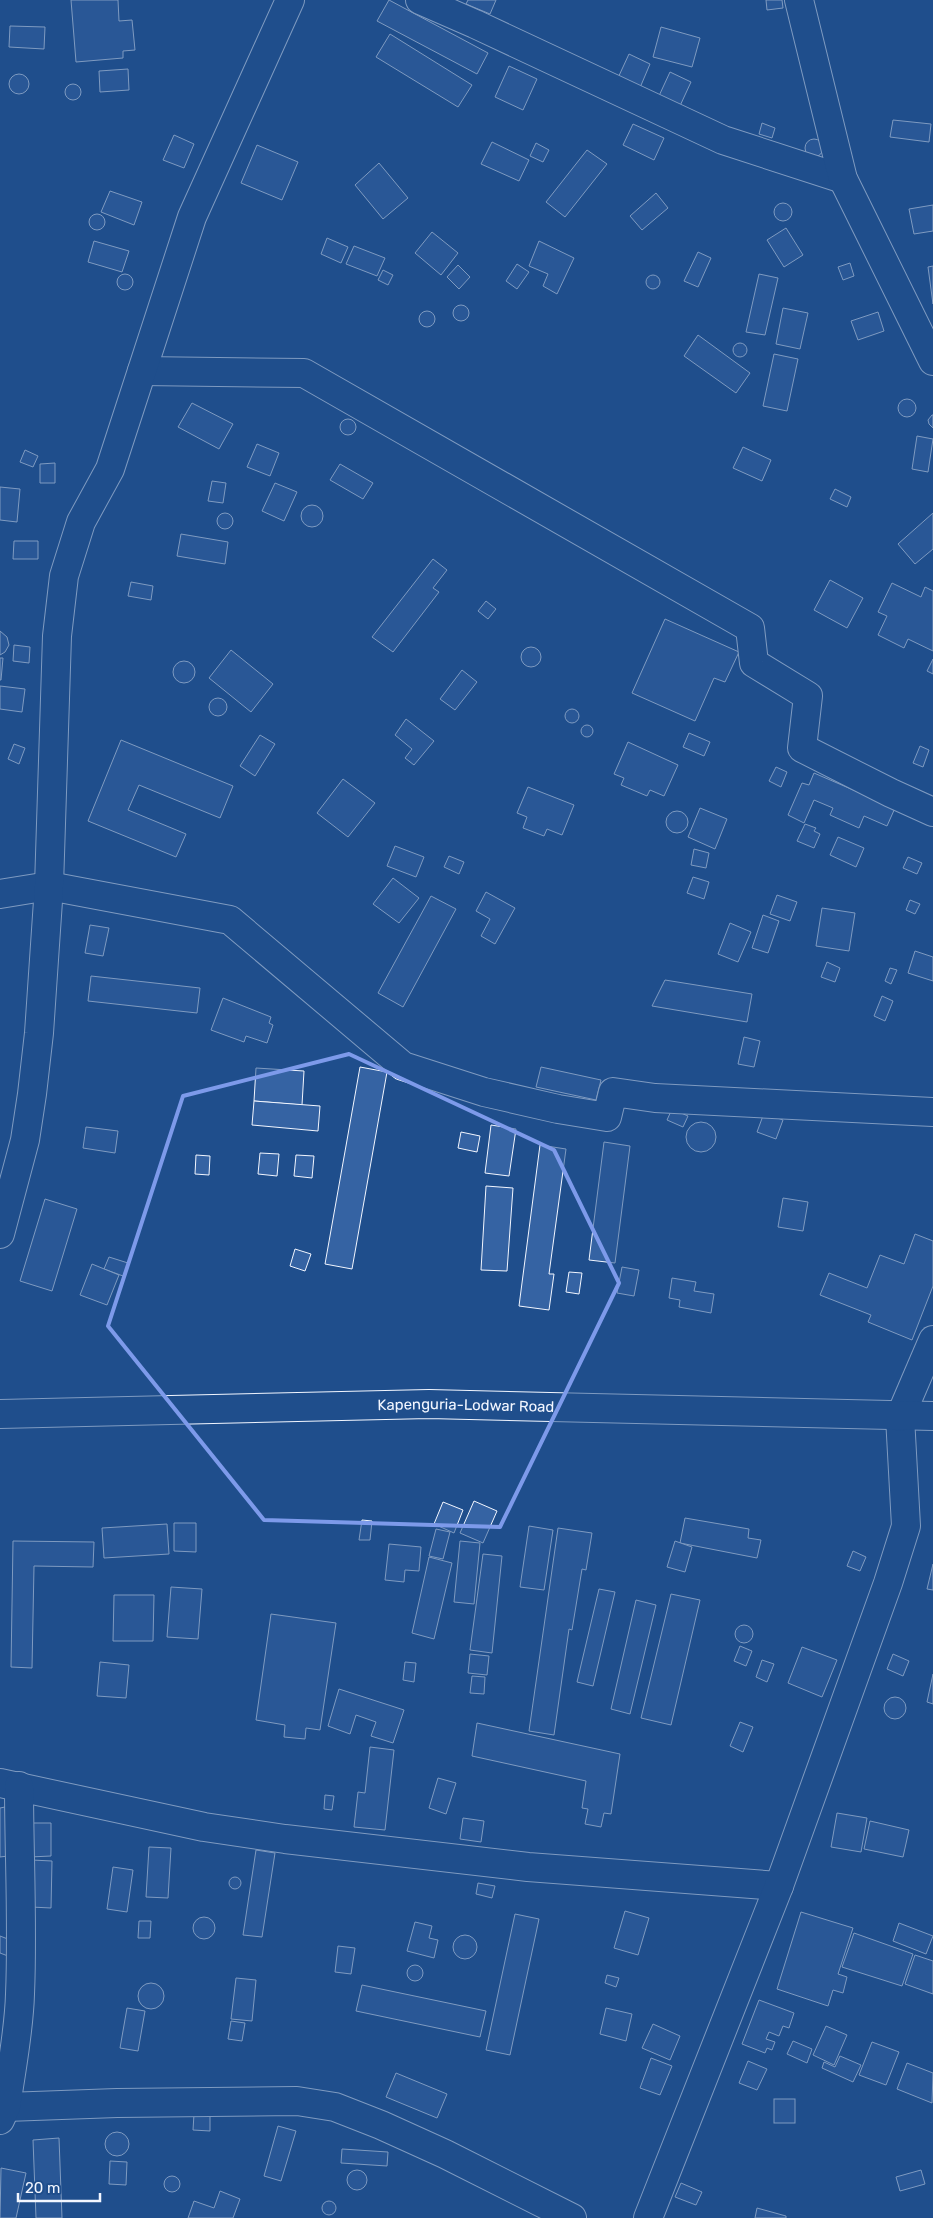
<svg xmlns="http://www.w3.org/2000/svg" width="933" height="2218" font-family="Rubik,sans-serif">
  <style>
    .building { fill: #3563a3; stroke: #f2f6ff }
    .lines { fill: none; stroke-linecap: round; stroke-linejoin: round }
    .minor-casing { stroke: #f2f6ff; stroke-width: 30 }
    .major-casing { stroke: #f2f6ff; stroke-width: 30 }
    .highway-casing { stroke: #f2f6ff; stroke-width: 30 }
    .minor { stroke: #1f4e8c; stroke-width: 28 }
    .major { stroke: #1f4e8c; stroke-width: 28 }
    .highway { stroke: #1f4e8c; stroke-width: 28 }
    .marked { fill: none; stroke: #7d9aea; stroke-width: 4; stroke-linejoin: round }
    .labels { text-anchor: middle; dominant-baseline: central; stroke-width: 4; stroke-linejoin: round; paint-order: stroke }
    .street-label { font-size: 15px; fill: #f2f6ff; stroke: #1f4e8c }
  </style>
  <rect width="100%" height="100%" fill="#1f4e8c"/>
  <g class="building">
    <path d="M71,0H118L119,21L132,20L135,50L123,51V58L76,62Z"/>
    <path d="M389,0L488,53L477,74L377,21Z"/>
    <path d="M468,0H496L490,14L466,4Z"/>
    <path d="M766,0H782L783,8L767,10Z"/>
    <path d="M10,26L45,27L44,49L9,47Z"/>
    <path d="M661,27L700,38L692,67L653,57Z"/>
    <path d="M390,34L472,85L458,107L376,57Z"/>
    <path d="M629,54L650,64L639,90L617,80Z"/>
    <path d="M509,66L537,79L523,110L495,97Z"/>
    <path d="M128,69L129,90L100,92L99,71Z"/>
    <path d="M670,72L691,82L679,108L658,98Z"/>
    <circle cx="19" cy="84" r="10"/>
    <circle cx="73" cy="92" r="8"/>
    <path d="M893,120L931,124L929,142L890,137Z"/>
    <path d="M762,123L775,128L772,138L759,134Z"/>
    <path d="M633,124L664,138L654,160L623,145Z"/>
    <path d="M174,135L194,144L184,168L163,160Z"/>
    <circle cx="814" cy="148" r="9"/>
    <path d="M492,142L529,160L519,181L481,164Z"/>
    <path d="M536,143L549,150L543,162L530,156Z"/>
    <path d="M257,145L298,162L282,200L241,183Z"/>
    <path d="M587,150L607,164L565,217L546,202Z"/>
    <path d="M379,163L408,198L383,219L355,185Z"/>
    <path d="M110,191L142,202L134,225L101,212Z"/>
    <path d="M656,193L668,208L642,230L630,216Z"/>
    <circle cx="783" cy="212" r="9"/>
    <path d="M933,205V231L914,234L909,209Z"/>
    <circle cx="97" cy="222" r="8"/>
    <path d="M786,228L803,255L784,267L767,240Z"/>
    <path d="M432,232L458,253L441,275L415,253Z"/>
    <path d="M327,238L348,247L341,263L321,254Z"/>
    <path d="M94,241L129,251L122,272L88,262Z"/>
    <path d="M539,241L574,258L557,294L543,286L548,274L529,266Z"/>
    <path d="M354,246L385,258L377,276L346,264Z"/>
    <path d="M698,252L711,258L698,287L684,281Z"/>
    <path d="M850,263L854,276L843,280L838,267Z"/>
    <path d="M517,264L529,272L517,289L506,281Z"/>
    <path d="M458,265L470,277L459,289L447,277Z"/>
    <path d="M933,266V304L928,267Z"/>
    <path d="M383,270L393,275L388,285L378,280Z"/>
    <circle cx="125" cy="282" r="8"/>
    <path d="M759,274L778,278L765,335L746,332Z"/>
    <circle cx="653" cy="282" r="7"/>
    <circle cx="461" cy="313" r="8"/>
    <path d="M783,308L808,313L800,349L776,344Z"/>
    <circle cx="427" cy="319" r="8"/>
    <path d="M878,312L884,331L858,340L851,321Z"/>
    <path d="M698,335L750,373L736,393L684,356Z"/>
    <circle cx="740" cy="350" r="7"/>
    <path d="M774,354L798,359L787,411L763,406Z"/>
    <circle cx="907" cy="408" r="9"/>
    <path d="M192,403L233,424L219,449L178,427Z"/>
    <path d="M932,415H933V428L929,424L928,420Z"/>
    <circle cx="348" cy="427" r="8"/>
    <path d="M917,436L933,439L928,472L912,469Z"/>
    <path d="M257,444L279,453L270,476L247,467Z"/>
    <path d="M743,447L771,460L762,481L733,468Z"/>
    <path d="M25,450L38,456L33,467L20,462Z"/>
    <path d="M55,463V483H40V464Z"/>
    <path d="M340,464L373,483L363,499L330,480Z"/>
    <path d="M212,481L226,483L223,503L208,501Z"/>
    <path d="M275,483L297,492L284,521L262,511Z"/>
    <path d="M0,487L20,489L17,522L0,520Z"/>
    <path d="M835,489L851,497L847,507L830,499Z"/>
    <circle cx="312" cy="516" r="11"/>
    <path d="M933,513V549L915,564L898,544Z"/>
    <circle cx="225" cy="521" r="8"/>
    <path d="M181,534L228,542L225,564L177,556Z"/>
    <path d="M14,541H38V559H13Z"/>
    <path d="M433,559L447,570L433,588L439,592L393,652L372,637Z"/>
    <path d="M830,580L863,598L847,628L814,610Z"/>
    <path d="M131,582L153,586L151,600L128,596Z"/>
    <path d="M892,583L921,597L925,587L933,591V651L908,639L904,648L878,635L887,616L878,612Z"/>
    <path d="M486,601L496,609L488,619L478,611Z"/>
    <path d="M665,619L739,652L725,682L714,678L695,721L632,693Z"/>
    <path d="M0,631L7,637L9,645L5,652L0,655Z"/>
    <path d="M14,645L30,647L29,663L13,661Z"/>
    <circle cx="531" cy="657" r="10"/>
    <path d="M231,650L273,684L251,712L209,678Z"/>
    <path d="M0,658H3L1,680H0Z"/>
    <path d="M933,659V674L927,671Z"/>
    <circle cx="184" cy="672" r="11"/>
    <path d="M462,670L477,682L455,710L440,699Z"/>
    <path d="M0,686L25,689L22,712L0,709Z"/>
    <circle cx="218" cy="707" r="9"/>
    <circle cx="572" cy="716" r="7"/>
    <path d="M406,719L434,741L414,765L405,758L412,749L395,735Z"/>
    <circle cx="587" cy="731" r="6"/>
    <path d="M689,733L710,742L704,756L683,747Z"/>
    <path d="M260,735L275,744L255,776L240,766Z"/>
    <path d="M121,740L233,786L220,818L139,785L128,810L186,834L176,857L88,821Z"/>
    <path d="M628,742L678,765L664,796L650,790L647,796L621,785L624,778L614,774Z"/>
    <path d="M14,744L25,748L19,764L8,759Z"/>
    <path d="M920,746L929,750L923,767L913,763Z"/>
    <path d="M776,767L787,772L781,787L769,781Z"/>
    <path d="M814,773L895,808L887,826L864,816L859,828L830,815L833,808L814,800L804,823L788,815L802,783L809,785Z"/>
    <path d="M343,779L375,803L348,837L317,813Z"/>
    <path d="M528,787L574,805L562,835L547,829L544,836L523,828L527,817L517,813Z"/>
    <path d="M700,808L727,819L715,849L688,837Z"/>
    <circle cx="677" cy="822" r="11"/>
    <path d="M805,824L816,828L814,831L820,834L814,848L797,841Z"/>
    <path d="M838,837L864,848L856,867L830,855Z"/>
    <path d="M395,846L424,857L416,877L387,866Z"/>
    <path d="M694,849L709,853L706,868L691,865Z"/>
    <path d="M449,856L464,862L459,874L444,867Z"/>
    <path d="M908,857L922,863L917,874L903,868Z"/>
    <path d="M693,877L709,882L704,899L687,893Z"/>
    <path d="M393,878L419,898L399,923L373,904Z"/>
    <path d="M486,892L515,908L495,944L481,936L490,919L476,911Z"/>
    <path d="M777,895L797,902L790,921L770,914Z"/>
    <path d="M431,896L456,909L403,1007L378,993Z"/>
    <path d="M910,900L920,904L915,914L906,910Z"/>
    <path d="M822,908L855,913L849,951L816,946Z"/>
    <path d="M763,915L779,921L768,953L752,948Z"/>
    <path d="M730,923L751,932L738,962L718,954Z"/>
    <path d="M90,925L109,928L103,956L85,953Z"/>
    <path d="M915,951L933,957V981L908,973Z"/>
    <path d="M827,962L840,968L835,982L821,977Z"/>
    <path d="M890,968L897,970L891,984L885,981Z"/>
    <path d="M91,976L200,988L197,1013L88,1001Z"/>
    <path d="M665,980L752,994L747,1022L652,1006Z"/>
    <path d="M882,996L893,1001L885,1021L874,1016Z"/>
    <path d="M223,998L271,1017L269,1023L273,1025L267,1043L246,1036L244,1042L211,1030Z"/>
    <path d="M744,1037L760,1041L754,1067L738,1064Z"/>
    <path d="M360,1067L387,1072L352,1269L325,1264Z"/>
    <path d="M541,1067L601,1080L596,1100L536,1087Z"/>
    <path d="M256,1068L304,1071L302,1105L254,1101Z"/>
    <path d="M254,1101L320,1106L318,1131L252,1125Z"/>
    <path d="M672,1109L688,1116L683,1127L667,1120Z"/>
    <path d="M764,1113L783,1120L776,1139L757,1132Z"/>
    <circle cx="701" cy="1137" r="15"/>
    <path d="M491,1125L516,1129L509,1176L485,1173Z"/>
    <path d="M86,1127L118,1131L115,1153L83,1148Z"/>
    <path d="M461,1132L480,1136L477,1152L458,1148Z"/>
    <path d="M604,1142L630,1146L615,1263L589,1260Z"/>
    <path d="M540,1145L566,1149L549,1274H554L549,1310L519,1306Z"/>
    <path d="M260,1153L279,1154L277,1176L258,1174Z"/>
    <path d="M196,1155L210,1156L209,1175L195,1174Z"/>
    <path d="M296,1155L314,1156L312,1178L294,1176Z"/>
    <path d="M486,1186L513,1188L507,1271L481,1270Z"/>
    <path d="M783,1198L808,1202L803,1231L778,1227Z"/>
    <path d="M45,1199L77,1209L52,1291L20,1281Z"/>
    <path d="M915,1234L933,1241V1286L912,1340L868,1322L871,1315L820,1295L829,1273L867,1288L880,1255L904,1264Z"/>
    <path d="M295,1249L311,1254L305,1271L290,1266Z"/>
    <path d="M109,1257L128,1263L123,1276L104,1269Z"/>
    <path d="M92,1264L119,1275L107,1305L80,1295Z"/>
    <path d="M622,1267L639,1270L634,1296L617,1293Z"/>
    <path d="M569,1272L582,1273L579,1294L566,1292Z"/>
    <path d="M672,1278L696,1282L694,1291L714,1294L711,1313L679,1307L680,1300L669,1298Z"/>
    <path d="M474,1501L497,1511L483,1543L460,1533Z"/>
    <path d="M443,1502L463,1510L454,1533L434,1524Z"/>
    <path d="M685,1518L749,1529L748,1538L761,1540L757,1558L680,1543Z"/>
    <path d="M362,1520L372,1521L370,1540H359Z"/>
    <path d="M174,1523H196V1552L174,1551Z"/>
    <path d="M167,1524L169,1554L104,1558L102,1528Z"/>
    <path d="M529,1526L553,1530L544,1590L520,1587Z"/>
    <path d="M558,1528L592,1533L586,1570L582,1569L572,1630L569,1629L554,1735L529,1731Z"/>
    <path d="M436,1529L450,1532L443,1559L429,1556Z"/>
    <path d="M13,1541L94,1542L93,1567L34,1566L32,1668L11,1667Z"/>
    <path d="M460,1541L480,1543L474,1604L454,1602Z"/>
    <path d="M675,1541L692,1547L685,1572L667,1567Z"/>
    <path d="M389,1544L421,1547L419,1571L405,1570L404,1582L385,1580Z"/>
    <path d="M853,1551L866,1557L860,1571L847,1566Z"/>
    <path d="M483,1554L502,1556L492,1653L470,1650Z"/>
    <path d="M429,1557L452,1563L434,1639L412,1633Z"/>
    <path d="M933,1564V1590L927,1589Z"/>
    <path d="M171,1587L202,1589L198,1639L167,1637Z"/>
    <path d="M599,1589L615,1592L593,1686L577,1682Z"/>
    <path d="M671,1594L700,1600L671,1725L641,1718Z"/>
    <path d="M114,1595H154L153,1641H113Z"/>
    <path d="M636,1600L656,1605L630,1714L611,1709Z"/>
    <path d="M271,1614L336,1623L320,1730L306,1728L305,1739L284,1737L285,1725L256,1720Z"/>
    <circle cx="744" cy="1634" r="9"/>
    <path d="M740,1646L752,1651L746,1666L734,1661Z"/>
    <path d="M802,1647L837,1660L822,1697L788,1683Z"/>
    <path d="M470,1654L489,1656L487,1675L468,1673Z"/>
    <path d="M893,1654L909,1661L903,1676L887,1669Z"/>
    <path d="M762,1660L774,1664L767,1682L756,1677Z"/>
    <path d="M100,1662L129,1665L126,1698L97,1696Z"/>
    <path d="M405,1662L416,1663L414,1682L403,1680Z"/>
    <path d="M933,1674V1704L927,1702Z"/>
    <path d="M472,1676L485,1677L484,1694L470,1693Z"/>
    <path d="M339,1689L404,1710L393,1743L371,1736L376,1722L356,1715L350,1734L328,1726Z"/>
    <circle cx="895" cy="1708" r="11"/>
    <path d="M740,1722L753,1727L743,1752L730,1746Z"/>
    <path d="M477,1723L620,1754L611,1814L604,1813L601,1827L585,1824L588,1809L582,1808L586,1781L472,1756Z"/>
    <path d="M370,1747L394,1750L385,1830L354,1827L358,1792L365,1793Z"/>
    <path d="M438,1778L456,1783L446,1814L429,1808Z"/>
    <path d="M325,1795L334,1796L332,1810L324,1809Z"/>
    <path d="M5,1807L8,1856L0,1857V1808Z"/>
    <path d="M837,1813L867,1818L861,1852L831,1847Z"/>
    <path d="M463,1818L484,1821L481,1842L460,1839Z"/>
    <path d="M870,1821L909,1830L903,1857L864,1849Z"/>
    <path d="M30,1823H51V1856L30,1857Z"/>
    <path d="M149,1847L171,1848L168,1898L146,1897Z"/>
    <path d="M256,1850L275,1853L262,1937L243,1935Z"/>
    <path d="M32,1860L52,1861L51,1908L31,1907Z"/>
    <path d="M113,1867L133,1870L127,1912L107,1909Z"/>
    <circle cx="235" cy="1883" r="6"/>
    <path d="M478,1883L495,1886L492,1898L476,1894Z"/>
    <path d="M625,1911L649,1918L638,1955L614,1948Z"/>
    <path d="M801,1912L853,1928L838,1974L847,1977L843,1993L833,1990L828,2006L777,1989Z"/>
    <path d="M515,1914L539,1919L510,2055L486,2050Z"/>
    <circle cx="204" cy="1928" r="11"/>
    <path d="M139,1921H151L150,1938H138Z"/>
    <path d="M415,1922L432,1926L429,1938L438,1940L434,1958L407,1951Z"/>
    <path d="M899,1923L933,1936L926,1954L893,1941Z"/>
    <path d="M854,1933L913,1954L902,1986L842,1967Z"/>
    <circle cx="465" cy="1947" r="12"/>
    <path d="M0,1936L13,1941L8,1956L0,1953Z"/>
    <path d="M338,1946L355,1948L351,1974L335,1972Z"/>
    <path d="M915,1955L933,1961V1994L905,1984Z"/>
    <circle cx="415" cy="1973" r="8"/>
    <path d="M607,1975L619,1978L616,1987L605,1983Z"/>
    <path d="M236,1978L256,1980L252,2021L231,2019Z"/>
    <circle cx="151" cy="1996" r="13"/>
    <path d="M362,1985L486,2011L480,2037L356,2011Z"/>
    <path d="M759,2000L794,2013L789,2028L783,2026L779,2036L769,2032L766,2039L775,2042L772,2050L767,2048L765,2053L742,2044Z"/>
    <path d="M127,2008L145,2011L138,2051L120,2048Z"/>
    <path d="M606,2008L632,2014L626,2041L600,2034Z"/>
    <path d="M231,2021L245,2023L242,2041L228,2039Z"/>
    <path d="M653,2024L680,2036L670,2060L642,2048Z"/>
    <path d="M826,2026L847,2035L834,2065L813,2055Z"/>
    <path d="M793,2041L812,2049L807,2063L787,2054Z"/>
    <path d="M872,2042L899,2052L886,2085L859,2075Z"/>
    <path d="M840,2056L861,2065L853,2082L822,2068L824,2062L835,2067Z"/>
    <path d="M651,2058L672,2066L660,2095L640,2088Z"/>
    <path d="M748,2061L767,2069L757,2090L739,2083Z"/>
    <path d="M907,2063L933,2073L932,2103L897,2089Z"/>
    <path d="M396,2073L447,2094L437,2118L386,2097Z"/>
    <rect x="774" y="2099" width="21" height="24"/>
    <path d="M194,2114H210V2131L193,2130Z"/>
    <path d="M278,2126L296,2131L281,2181L264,2176Z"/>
    <circle cx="117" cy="2144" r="12"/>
    <path d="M59,2138L62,2218H36L33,2140Z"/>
    <path d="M342,2149L388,2152L387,2166L341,2163Z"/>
    <path d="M110,2161L127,2162L126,2185L109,2184Z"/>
    <path d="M1,2168L26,2173L16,2218H0Z"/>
    <path d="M921,2170L925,2184L900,2191L896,2177Z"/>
    <circle cx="357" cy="2180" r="10"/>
    <circle cx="172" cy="2184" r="8"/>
    <path d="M681,2183L702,2192L696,2205L675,2197Z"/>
    <path d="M220,2191L240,2199L233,2218H188L194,2201L214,2208Z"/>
    <circle cx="329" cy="2208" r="7"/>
    <path d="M757,2208L786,2216V2218H755Z"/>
  </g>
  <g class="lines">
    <defs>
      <g id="minor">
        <path d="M420,0L475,24L723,140L843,179"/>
        <path d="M799,0L843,179L933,361"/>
        <path d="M142,371L304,373L750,628L754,663L808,696L802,748L891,793L933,812"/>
        <path d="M0,894L49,886L230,920L403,1066L484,1092L558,1109L607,1117L613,1092L655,1098L933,1112"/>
        <path d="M0,1234L25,1140L32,1094L39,1033L49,886L57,636L64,576L81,522L110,469L192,217L290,0"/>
        <path d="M0,1783L204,1827L285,1839L528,1867L779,1886"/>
        <path d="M6,2107L117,2103L297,2101L335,2107L381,2125L445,2154L572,2218"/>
        <path d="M0,2120L6,2107C11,2070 19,2032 20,1994C23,1925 19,1855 19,1786"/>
        <path d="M648,2218L779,1886L888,1583L906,1526L900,1417"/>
      </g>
      <path id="major" d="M900,1417L933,1340"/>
      <g id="highway">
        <path id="s1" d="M0,1414L429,1404L933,1416"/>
      </g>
    </defs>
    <use href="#minor" class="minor-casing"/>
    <use href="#major" class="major-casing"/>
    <use href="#highway" class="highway-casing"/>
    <use href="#minor" class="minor"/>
    <use href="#major" class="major"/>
    <use href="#highway" class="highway"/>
  </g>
  <path d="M0 0H933V2218H0ZM349,1054L554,1150L619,1283L500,1527L264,1520L108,1326L183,1096Z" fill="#1f4e8c" fill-opacity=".55" fill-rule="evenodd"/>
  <path class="marked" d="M349,1054L554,1150L619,1283L500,1527L264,1520L108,1326L183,1096Z"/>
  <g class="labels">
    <g class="street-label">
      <text stroke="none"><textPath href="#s1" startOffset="466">Kapenguria-Lodwar Road</textPath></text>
    </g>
  </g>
  <path d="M18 2193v8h82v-8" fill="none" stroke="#f2f6ff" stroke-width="2.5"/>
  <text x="25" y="2193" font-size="15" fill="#f2f6ff" stroke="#1f4e8c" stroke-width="4" paint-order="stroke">20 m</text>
</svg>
